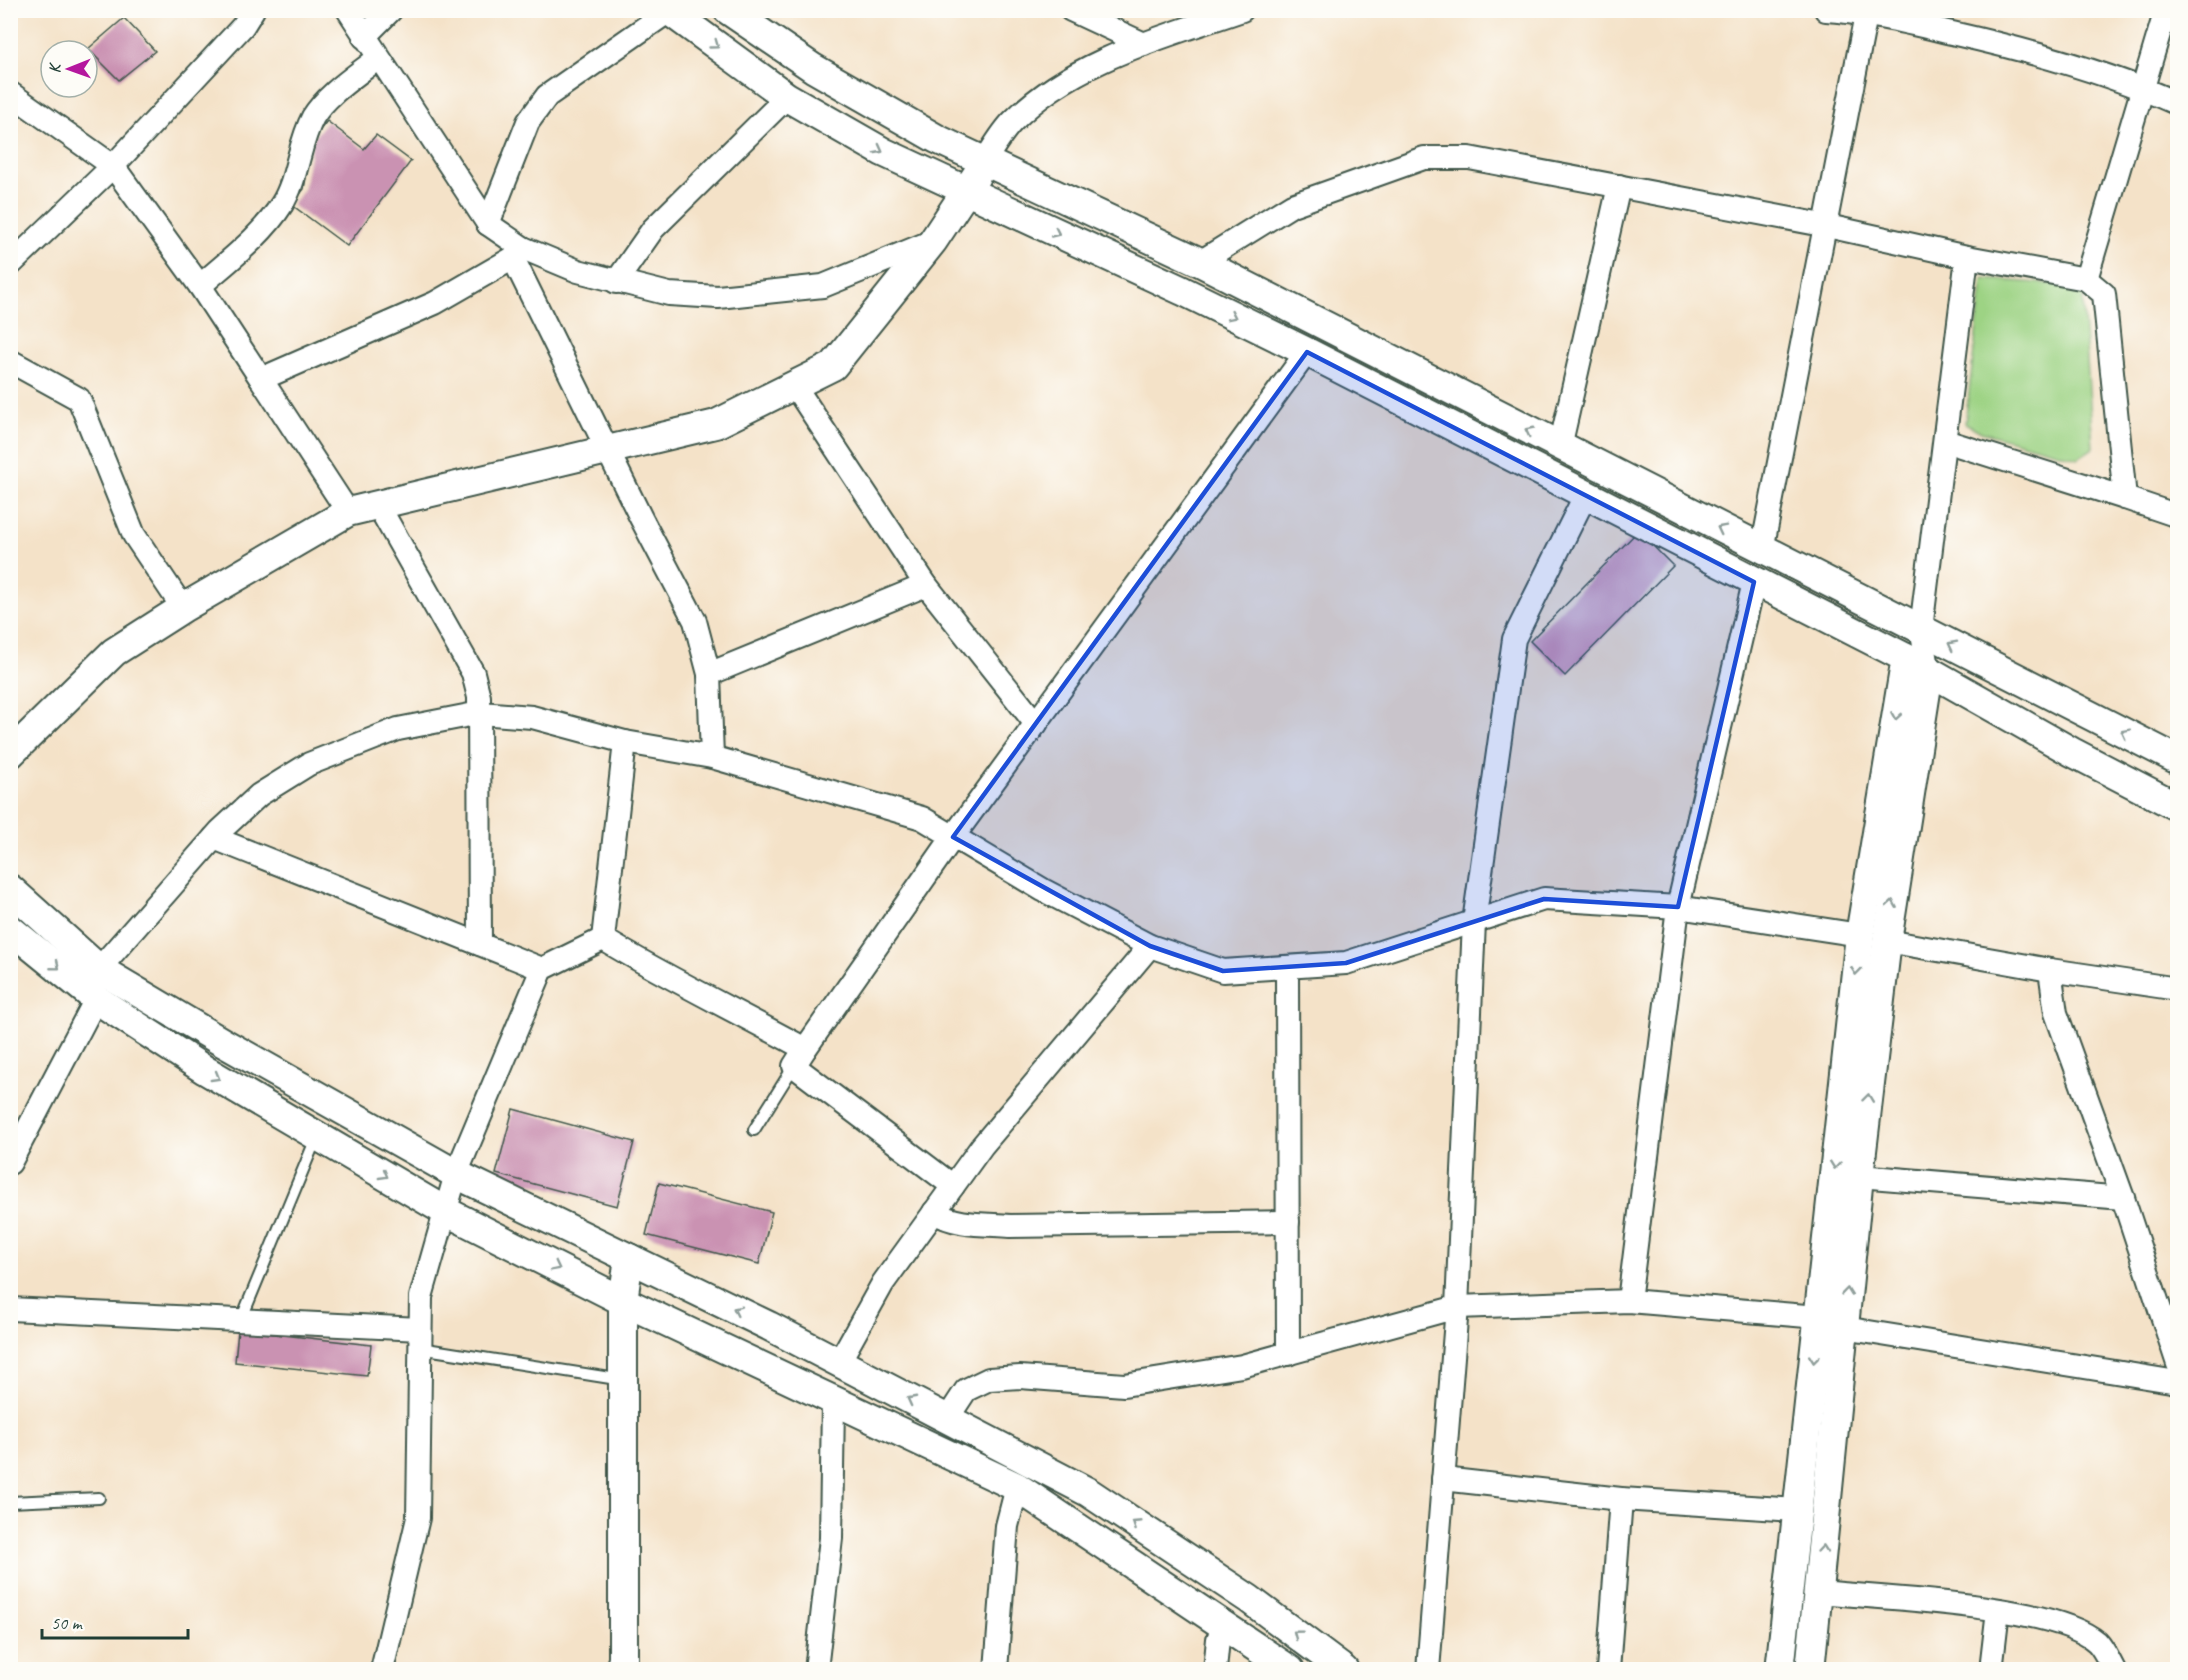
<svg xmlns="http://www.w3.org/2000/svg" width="2188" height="1680" font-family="Caveat,sans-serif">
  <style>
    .green { fill: #9dd384; stroke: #5e885c; stroke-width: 1.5 }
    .building { fill: #ca92b2 }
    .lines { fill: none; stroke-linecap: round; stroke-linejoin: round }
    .service-casing { stroke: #3f564a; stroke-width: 14 }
    .minor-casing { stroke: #3f564a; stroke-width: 26 }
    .tertiary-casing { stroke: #3f564a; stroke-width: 32 }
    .service { stroke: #fff; stroke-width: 10 }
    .minor { stroke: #fff; stroke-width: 22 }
    .tertiary { stroke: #fff; stroke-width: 28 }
    .oneway { stroke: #8f9e9a }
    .marked { fill: #1d4ed8; fill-opacity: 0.2; stroke: #1d4ed8; stroke-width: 4.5; stroke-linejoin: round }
  </style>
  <rect width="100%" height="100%" fill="#fdfcf7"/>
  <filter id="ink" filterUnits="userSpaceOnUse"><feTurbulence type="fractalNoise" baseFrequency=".0167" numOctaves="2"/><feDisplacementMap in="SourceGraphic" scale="12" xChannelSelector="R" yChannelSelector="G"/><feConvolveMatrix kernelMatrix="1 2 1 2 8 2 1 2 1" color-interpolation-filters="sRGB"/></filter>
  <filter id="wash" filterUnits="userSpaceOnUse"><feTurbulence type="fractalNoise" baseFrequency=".008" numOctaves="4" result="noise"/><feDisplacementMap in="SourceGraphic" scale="24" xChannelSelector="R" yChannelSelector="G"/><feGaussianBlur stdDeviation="1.35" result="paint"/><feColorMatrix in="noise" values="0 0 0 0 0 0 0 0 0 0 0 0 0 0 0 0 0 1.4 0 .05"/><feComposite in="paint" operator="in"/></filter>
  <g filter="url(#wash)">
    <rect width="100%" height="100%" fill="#f4e2c8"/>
    <path class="green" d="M1983,279L2082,286L2093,448L2078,458L1981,432L1965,423Z"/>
    <g id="blocks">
      <g class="building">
        <path d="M124,18L155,51L119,80L88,49Z"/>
        <path d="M327,121L364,149L376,135L411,161L347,246L292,205L304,189L313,139Z"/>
        <path d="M1638,531L1673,566L1565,676L1530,641Z"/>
        <path d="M513,1109L634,1142L617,1206L496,1174Z"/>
        <path d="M659,1183L772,1212L759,1264L646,1235Z"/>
        <path d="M238,1330L371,1345L367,1376L235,1362Z"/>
      </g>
    </g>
  </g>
  <g filter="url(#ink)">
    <use href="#blocks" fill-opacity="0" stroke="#3f564a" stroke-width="1.5"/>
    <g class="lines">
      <defs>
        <g id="service">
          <path d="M754,1130L794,1066"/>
          <path d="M241,1320L317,1136"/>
          <path d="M420,1348L623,1380"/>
          <path d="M10,1502L99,1498"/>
        </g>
        <g id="minor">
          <path d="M348,10L488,224L523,248L578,271L669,294L718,297L823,286L933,241"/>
          <path d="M1071,10L1144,44"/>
          <path d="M1826,10C1871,13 1913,24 1956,34C2031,51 2108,72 2178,104"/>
          <path d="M364,37L391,10"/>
          <path d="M10,93L113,166L200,286L261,379L435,303L513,258L523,248"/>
          <path d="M984,162C993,148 1002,132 1013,121C1073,60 1164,37 1242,10"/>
          <path d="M488,224L528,122L547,96L669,11"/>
          <path d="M513,258L641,518L695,621L709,674L712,757"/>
          <path d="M1200,262L1292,205L1424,158H1469L1823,225L1967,257"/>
          <path d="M10,265L113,166L243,26L253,10"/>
          <path d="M2086,279L2166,10"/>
          <path d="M616,282L653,229L787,97"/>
          <path d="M200,286C228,261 262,236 282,204C298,178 298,145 313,117C327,94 357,75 378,58"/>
          <path d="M10,361L79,399L134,535L183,608"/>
          <path d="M261,379L348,512"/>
          <path d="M1945,441L2125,498"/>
          <path d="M1560,447L1619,186"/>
          <path d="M378,505L473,673L479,697L480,944"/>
          <path d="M1762,550L1867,10"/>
          <path d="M926,585L1036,724"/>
          <path d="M1929,672L1921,629L1967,257L2086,279L2104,294L2125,498L2178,516"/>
          <path d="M709,674L926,585L794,385"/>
          <path d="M214,838L542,969"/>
          <path d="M603,939L625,742"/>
          <path d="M1887,941L2050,970L2178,989"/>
          <path d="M1287,967L1288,1354"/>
          <path d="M99,969L220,831L259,795L309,764L398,729L480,713L532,717L625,742L712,757L922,818L1043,890L1150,946L1223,971L1346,963L1544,899L1678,907L1860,935"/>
          <path d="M2050,970L2056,1013L2123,1198L2178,1364"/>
          <path d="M805,1049L794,1066L953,1186"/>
          <path d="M10,1163L96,999"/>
          <path d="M1859,1176L2123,1198"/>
          <path d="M934,1212C956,1226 985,1224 1010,1226L1288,1222"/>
          <path d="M1629,1301L1678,907L1754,582"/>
          <path d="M10,1309L420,1329"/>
          <path d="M1844,1328L2171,1381L2178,1380"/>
          <path d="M839,1362L883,1283L982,1146L1150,946"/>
          <path d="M947,1419L966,1390L989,1379L1020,1377L1124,1385L1242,1366L1457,1307L1629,1301L1818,1317"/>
          <path d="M1443,1479L1621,1499L1797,1510"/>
          <path d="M1819,1592C1880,1598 2054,1604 2097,1642C2104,1649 2109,1661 2114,1670"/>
          <path d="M382,1670L418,1518L421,1297L456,1174L542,969L603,939C669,979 738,1012 805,1049L953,837L1307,352"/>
          <path d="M816,1670L831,1538L833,1402"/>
          <path d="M996,1670L1007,1526L1017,1487"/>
          <path d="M1215,1670L1218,1639L1226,1627"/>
          <path d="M1428,1670L1457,1307L1474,922L1514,639L1585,496"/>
          <path d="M1608,1670L1621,1499"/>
          <path d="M1991,1670L1998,1610"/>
        </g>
        <g id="tertiary">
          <path d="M668,10L787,97L883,152L1183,291L1307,352L1906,658L2072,752L2178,807"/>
          <path d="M728,10L813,68L937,139L1200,262L2178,760"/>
          <path d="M10,754L114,652L183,608L348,512L716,424L833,366L933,241L976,176"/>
          <path d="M10,889L99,969L222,1042L456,1174L769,1326L1088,1492L1249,1599L1344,1670"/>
          <path d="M10,929L96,999L205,1070L445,1211L623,1301L1017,1487L1290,1670"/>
          <path d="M620,1670L623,1659V1301L629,1258"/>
          <path d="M1780,1670L1860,935L1906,658"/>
          <path d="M1810,1670L1859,1176L1887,941L1929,672"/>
        </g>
      </defs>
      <use href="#service" class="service-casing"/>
      <use href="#minor" class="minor-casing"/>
      <use href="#tertiary" class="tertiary-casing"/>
      <use href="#service" class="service"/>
      <use href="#minor" class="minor"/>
      <use href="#tertiary" class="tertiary"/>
    </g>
    <defs><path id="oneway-chevron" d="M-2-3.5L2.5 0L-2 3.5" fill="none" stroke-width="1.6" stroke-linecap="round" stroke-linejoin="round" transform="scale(1.5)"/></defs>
    <g class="oneway">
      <use href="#oneway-chevron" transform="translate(715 45) rotate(36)"/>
      <use href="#oneway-chevron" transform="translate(879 150) rotate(28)"/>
      <use href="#oneway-chevron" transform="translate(1056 233) rotate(25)"/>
      <use href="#oneway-chevron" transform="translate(1232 316) rotate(26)"/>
      <use href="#oneway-chevron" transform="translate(1529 431) rotate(-153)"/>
      <use href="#oneway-chevron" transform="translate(1721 529) rotate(-153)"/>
      <use href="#oneway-chevron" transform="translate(1952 645) rotate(-153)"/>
      <use href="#oneway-chevron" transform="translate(1896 716) rotate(99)"/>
      <use href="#oneway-chevron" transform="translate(2125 733) rotate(-153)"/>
      <use href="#oneway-chevron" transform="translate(1892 904) rotate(-81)"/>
      <use href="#oneway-chevron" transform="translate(56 966) rotate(39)"/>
      <use href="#oneway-chevron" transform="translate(1856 971) rotate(96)"/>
      <use href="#oneway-chevron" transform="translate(216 1077) rotate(30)"/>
      <use href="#oneway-chevron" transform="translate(1868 1098) rotate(-83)"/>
      <use href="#oneway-chevron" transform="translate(1835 1165) rotate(96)"/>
      <use href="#oneway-chevron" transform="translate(384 1175) rotate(30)"/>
      <use href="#oneway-chevron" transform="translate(556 1267) rotate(27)"/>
      <use href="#oneway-chevron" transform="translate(1847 1292) rotate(-84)"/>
      <use href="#oneway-chevron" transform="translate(737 1310) rotate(-154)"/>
      <use href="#oneway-chevron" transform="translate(1814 1359) rotate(96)"/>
      <use href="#oneway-chevron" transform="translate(911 1400) rotate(-152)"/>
      <use href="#oneway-chevron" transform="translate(1136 1524) rotate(-147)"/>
      <use href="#oneway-chevron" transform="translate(1823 1549) rotate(-85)"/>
      <use href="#oneway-chevron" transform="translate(1297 1634) rotate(-143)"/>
    </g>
  </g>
  <path class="marked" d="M1307,352L1754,582L1678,907L1544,899L1346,963L1223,971L1150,946L953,837Z"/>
  <rect width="2188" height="1680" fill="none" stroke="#fdfcf7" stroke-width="36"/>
  <g transform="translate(69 69) rotate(269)"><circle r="28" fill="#fdfcf7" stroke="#a4b0a9" stroke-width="1.5"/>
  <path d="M0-4.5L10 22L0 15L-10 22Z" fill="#b5179e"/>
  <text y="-9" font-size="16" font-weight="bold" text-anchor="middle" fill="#1f3d34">K</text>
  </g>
  <path d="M42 1629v9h146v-9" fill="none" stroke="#1f3d34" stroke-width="3"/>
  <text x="51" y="1629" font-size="18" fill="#1f3d34" stroke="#fdfcf7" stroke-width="4.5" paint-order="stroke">50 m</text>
</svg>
